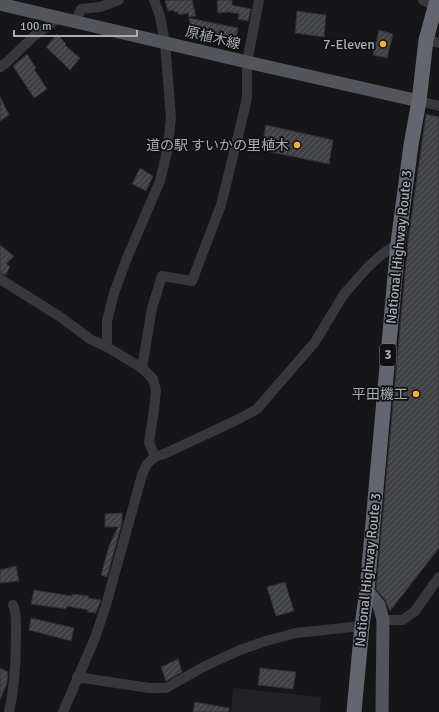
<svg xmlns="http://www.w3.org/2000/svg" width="439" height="712" font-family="Signika,'Noto Sans JP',sans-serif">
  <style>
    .built { fill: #222225 }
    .building { fill: url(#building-hatch); stroke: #303034 }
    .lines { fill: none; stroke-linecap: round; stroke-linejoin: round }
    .minor { stroke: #37383d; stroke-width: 10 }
    .major { stroke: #53555c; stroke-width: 13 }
    .highway { stroke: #63666e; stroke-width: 15 }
    .poi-dot { fill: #f2b134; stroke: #111113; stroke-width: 1.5 }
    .labels { text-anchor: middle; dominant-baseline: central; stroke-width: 3.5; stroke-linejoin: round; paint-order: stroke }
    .shield { fill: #111113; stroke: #7b7e86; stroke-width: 1 }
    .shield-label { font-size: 13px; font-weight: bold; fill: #a8adb8 }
    .street-label { font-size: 14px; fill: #a8adb8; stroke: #111113 }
    .poi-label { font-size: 14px; fill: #a8adb8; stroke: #111113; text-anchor: end }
  </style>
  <defs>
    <pattern id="building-hatch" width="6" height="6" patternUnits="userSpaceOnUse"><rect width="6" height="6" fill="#404145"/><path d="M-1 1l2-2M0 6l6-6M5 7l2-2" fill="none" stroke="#595a5e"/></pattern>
  </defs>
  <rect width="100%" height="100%" fill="#161618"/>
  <path class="built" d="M233,688L321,697L320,712H231Z"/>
  <g class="building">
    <path d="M169,0H192L196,16L189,17L188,13L179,15L178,12H175L173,10L168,11L165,1Z"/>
    <path d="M217,0H232V5L251,9L248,21L238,19L239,14L229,12L218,13Z"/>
    <path d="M297,11L326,15L324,37L295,33Z"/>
    <path d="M189,18L238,28L235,43L229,41L228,44L221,43L222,36L203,38L201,27L191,28Z"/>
    <path d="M379,30L393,34L387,58L373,55Z"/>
    <path d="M57,34L66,44L65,45L80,58L70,70L46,47Z"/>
    <path d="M27,54L36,68L34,69L47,89L34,98L13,66Z"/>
    <path d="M0,96L9,115L0,121Z"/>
    <path d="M426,114L439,117V548L390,611L385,600L376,589L408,240Z"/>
    <path d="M266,125L333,140L329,164L261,150Z"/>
    <path d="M140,168L153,176L146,191L132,184Z"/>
    <path d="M0,245L14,256L6,264L10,266L6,275L0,273Z"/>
    <path d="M122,513V523L107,577L101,575L109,546L118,527H105V514Z"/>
    <path d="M16,566L19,581L0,583V570Z"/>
    <path d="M285,582L294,611L276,616L267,587Z"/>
    <path d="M34,590L72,596V594L89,596L88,598L101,600L96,613L87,612L88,610L67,606L66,609L31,604Z"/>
    <path d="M31,618L74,628L71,641L29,630Z"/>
    <path d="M178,659L182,672L166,681L161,667Z"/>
    <path d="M0,668L8,672L7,683L0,700Z"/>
    <path d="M260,668L296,672L293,689L258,685Z"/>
    <path d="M195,702L229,708V712H193Z"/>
  </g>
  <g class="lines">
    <g class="minor">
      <path d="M423,0L435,6"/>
      <path d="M76,21L81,9L100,7L119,0"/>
      <path d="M426,40L439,43"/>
      <path d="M0,67L6,63L34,36L58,18"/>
      <path d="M419,101L439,106"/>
      <path d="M0,279L62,318L90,339L107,347L142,368L153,379L156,390L154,410L149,442L155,457"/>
      <path d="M107,347V321L114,293L127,258L160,181L167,152L171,118L165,43L160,16L154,0"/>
      <path d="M142,368L152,308L162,276L192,281L221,205L239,132L247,98V62L259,0"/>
      <path d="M383,620H403L415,611L439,577"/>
      <path d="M77,677L149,688H166L205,666L240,650L266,641L296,633L362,626"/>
      <path d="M9,712C15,686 16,659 16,632C16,623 17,613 13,605"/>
      <path d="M63,712L95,638L106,605L142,475L147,464L155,457L164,454L239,419L257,409L315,342L344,294L367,268L381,255L398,243"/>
    </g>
    <g class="major">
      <path d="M0,4L247,62L419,101"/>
      <path d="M367,590L379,605L383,620L382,712"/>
    </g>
    <path class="highway" d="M354,712L362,626L367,590L398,243L411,145L419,101L426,40L437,0"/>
  </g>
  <g class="poi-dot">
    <circle cx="383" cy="44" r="4"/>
    <circle cx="297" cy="145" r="4"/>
    <circle cx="416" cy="394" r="4"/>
  </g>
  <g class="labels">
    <rect class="shield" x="380" y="344" width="16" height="22" rx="3"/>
    <g class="shield-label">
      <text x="388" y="355">3</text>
    </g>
    <g class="street-label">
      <text transform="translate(213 38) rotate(14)">原植木線</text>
      <text transform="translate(399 247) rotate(-84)">National Highway Route 3</text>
      <text transform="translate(368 570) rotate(-84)">National Highway Route 3</text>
    </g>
    <g class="poi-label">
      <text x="375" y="44">7-Eleven</text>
      <text x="289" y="145">道の駅 すいかの里植木</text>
      <text x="408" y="394">平田機工</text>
    </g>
  </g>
  <path d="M14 30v6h123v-6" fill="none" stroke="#a8adb8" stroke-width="2"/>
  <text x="20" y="30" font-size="12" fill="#a8adb8" stroke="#111113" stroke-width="3" paint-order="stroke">100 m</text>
</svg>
